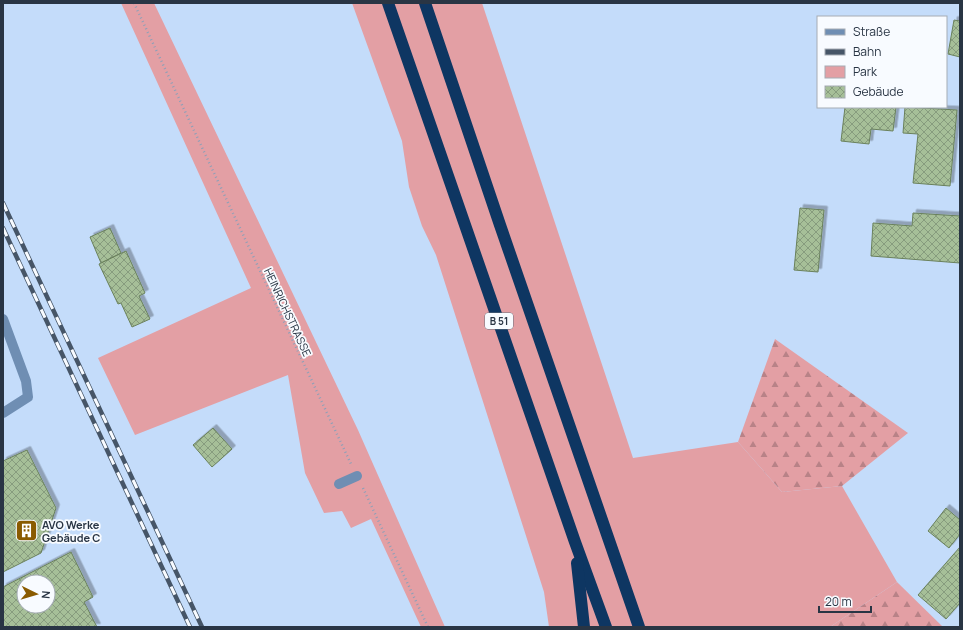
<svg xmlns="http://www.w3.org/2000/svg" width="963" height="630" font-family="Manrope,sans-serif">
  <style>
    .green { fill: #e39fa4 }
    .forest { fill: url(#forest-firs) }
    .building { fill: url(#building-cross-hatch); stroke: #6a815c; fill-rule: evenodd; filter: url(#shadow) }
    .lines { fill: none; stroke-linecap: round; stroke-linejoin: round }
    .path { stroke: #8ca0b8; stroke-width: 2.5; stroke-dasharray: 1 3; stroke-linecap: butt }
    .minor { stroke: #6f8eb3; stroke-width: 10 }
    .highway { stroke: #0e3662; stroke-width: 12 }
    .rail-casing { stroke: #465567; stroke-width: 4.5 }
    .rail { stroke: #f8fbff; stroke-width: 3; stroke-dasharray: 9; stroke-linecap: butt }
    .labels { text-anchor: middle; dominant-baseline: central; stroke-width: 3.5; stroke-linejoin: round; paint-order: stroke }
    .shield { fill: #f8fbff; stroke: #67707c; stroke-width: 1 }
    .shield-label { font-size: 10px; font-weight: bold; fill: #293544 }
    .street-label { font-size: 11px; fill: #293544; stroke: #f8fbff }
    .poi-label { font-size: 11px; font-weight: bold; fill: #293544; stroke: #f8fbff; text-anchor: start }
  </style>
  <defs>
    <pattern id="forest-firs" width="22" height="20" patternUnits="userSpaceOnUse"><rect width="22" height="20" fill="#e39fa4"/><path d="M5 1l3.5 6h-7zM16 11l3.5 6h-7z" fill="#b88287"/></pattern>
    <pattern id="building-cross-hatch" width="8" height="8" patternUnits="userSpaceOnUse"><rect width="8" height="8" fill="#a6bf98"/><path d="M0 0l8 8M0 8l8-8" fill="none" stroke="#879c7e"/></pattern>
    <filter id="shadow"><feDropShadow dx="3.5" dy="-3.5" stdDeviation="0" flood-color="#0004"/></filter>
  </defs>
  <rect width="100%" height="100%" fill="#c4dcfa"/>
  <g class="green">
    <path d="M121,3H154L358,430L445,627H421L371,519L351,528L342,511L324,513L305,473L288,375L135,435L98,358L251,288Z"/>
    <path d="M352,3H482L633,458L738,442L782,492L842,486L897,582L830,627H549L544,592L436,255L422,226L409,187L402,141Z"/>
  </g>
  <g class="forest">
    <path d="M775,339L908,433L842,486L782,492L738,442Z"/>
    <path d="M897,582L943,627H830Z"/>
  </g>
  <g class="building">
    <path d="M954,20L960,21V57L948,54Z"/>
    <path d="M845,107H896L893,131L871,129L869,144L841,141Z"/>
    <path d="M905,107L957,110L950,186L913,183L918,134L903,133Z"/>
    <path d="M800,208L824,210L818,272L794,270Z"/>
    <path d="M913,213L960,216V263L871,256L873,223L912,226Z"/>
    <path d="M110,228L121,253L101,263L90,237Z"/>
    <path d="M126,251L145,293L139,296L150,319L132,327L121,303L118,304L99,264Z"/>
    <path d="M213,428L232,449L212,467L193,445Z"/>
    <path d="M27,450L56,508L41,553L3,572V461Z"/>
    <path d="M946,508L960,520V534L949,548L928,531Z"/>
    <path d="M960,547V603L946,619L918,595Z"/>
    <path d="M71,552L93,597L84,602L97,627H3V587ZM24,582H48V606H24Z"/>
  </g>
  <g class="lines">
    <g class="path">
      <path d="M134,3L351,464"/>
      <path d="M363,488L428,627"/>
    </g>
    <g class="minor">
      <path d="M3,319L26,381L28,397L3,413"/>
      <path d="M339,484L357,476"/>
    </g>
    <g class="highway">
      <path d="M388,3L575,542L606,627"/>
      <path d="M425,3L500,225L639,627"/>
      <path d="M577,563L584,627"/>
    </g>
    <defs>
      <g id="rail">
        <path d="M3,203L202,627"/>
        <path d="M3,228L190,627"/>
      </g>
    </defs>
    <use href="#rail" class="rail-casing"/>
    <use href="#rail" class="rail"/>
  </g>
  <defs>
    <symbol id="building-square" viewBox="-11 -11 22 22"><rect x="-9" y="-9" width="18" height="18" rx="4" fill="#8a5b00" stroke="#f8fbff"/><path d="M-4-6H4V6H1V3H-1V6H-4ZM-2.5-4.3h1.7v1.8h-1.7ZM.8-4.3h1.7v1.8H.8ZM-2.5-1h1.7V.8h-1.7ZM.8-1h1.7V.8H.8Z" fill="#fff"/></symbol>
  </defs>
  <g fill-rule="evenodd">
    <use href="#building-square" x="14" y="518" width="25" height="25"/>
  </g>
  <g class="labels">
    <rect class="shield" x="485" y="313" width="28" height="16" rx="3"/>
    <g class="shield-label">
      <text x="499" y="321">B 51</text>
    </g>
    <g class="street-label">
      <text transform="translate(288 312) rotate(65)">HEINRICHSTRASSE</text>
    </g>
    <g class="poi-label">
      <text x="42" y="524">AVO Werke<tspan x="42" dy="13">Gebäude C</tspan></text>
    </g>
  </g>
  <rect width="963" height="630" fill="none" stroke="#293544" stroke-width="8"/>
  <rect x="817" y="16" width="130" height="92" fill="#f8fbff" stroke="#a5acb4"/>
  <rect x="825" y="29" width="20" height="6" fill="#6f8eb3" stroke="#a5acb4"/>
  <text x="853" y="36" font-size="12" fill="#293544">Straße</text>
  <rect x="825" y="49" width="20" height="6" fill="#465567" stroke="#a5acb4"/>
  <text x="853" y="56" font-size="12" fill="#293544">Bahn</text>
  <rect x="825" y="66" width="20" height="12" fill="#e39fa4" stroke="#a5acb4"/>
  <text x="853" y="76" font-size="12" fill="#293544">Park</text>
  <rect x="825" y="86" width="20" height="12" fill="url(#building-cross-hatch)" stroke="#a5acb4"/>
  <text x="853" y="96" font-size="12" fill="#293544">Gebäude</text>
  <g transform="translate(36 594) rotate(95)"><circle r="19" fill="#f8fbff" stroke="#a5acb4"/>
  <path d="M0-3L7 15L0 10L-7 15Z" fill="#8a5b00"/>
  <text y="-6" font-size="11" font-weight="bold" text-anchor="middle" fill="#293544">N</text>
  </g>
  <path d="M819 606v6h52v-6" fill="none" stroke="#293544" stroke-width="2"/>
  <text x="825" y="606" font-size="12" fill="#293544" stroke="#f8fbff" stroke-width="3" paint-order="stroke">20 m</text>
</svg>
